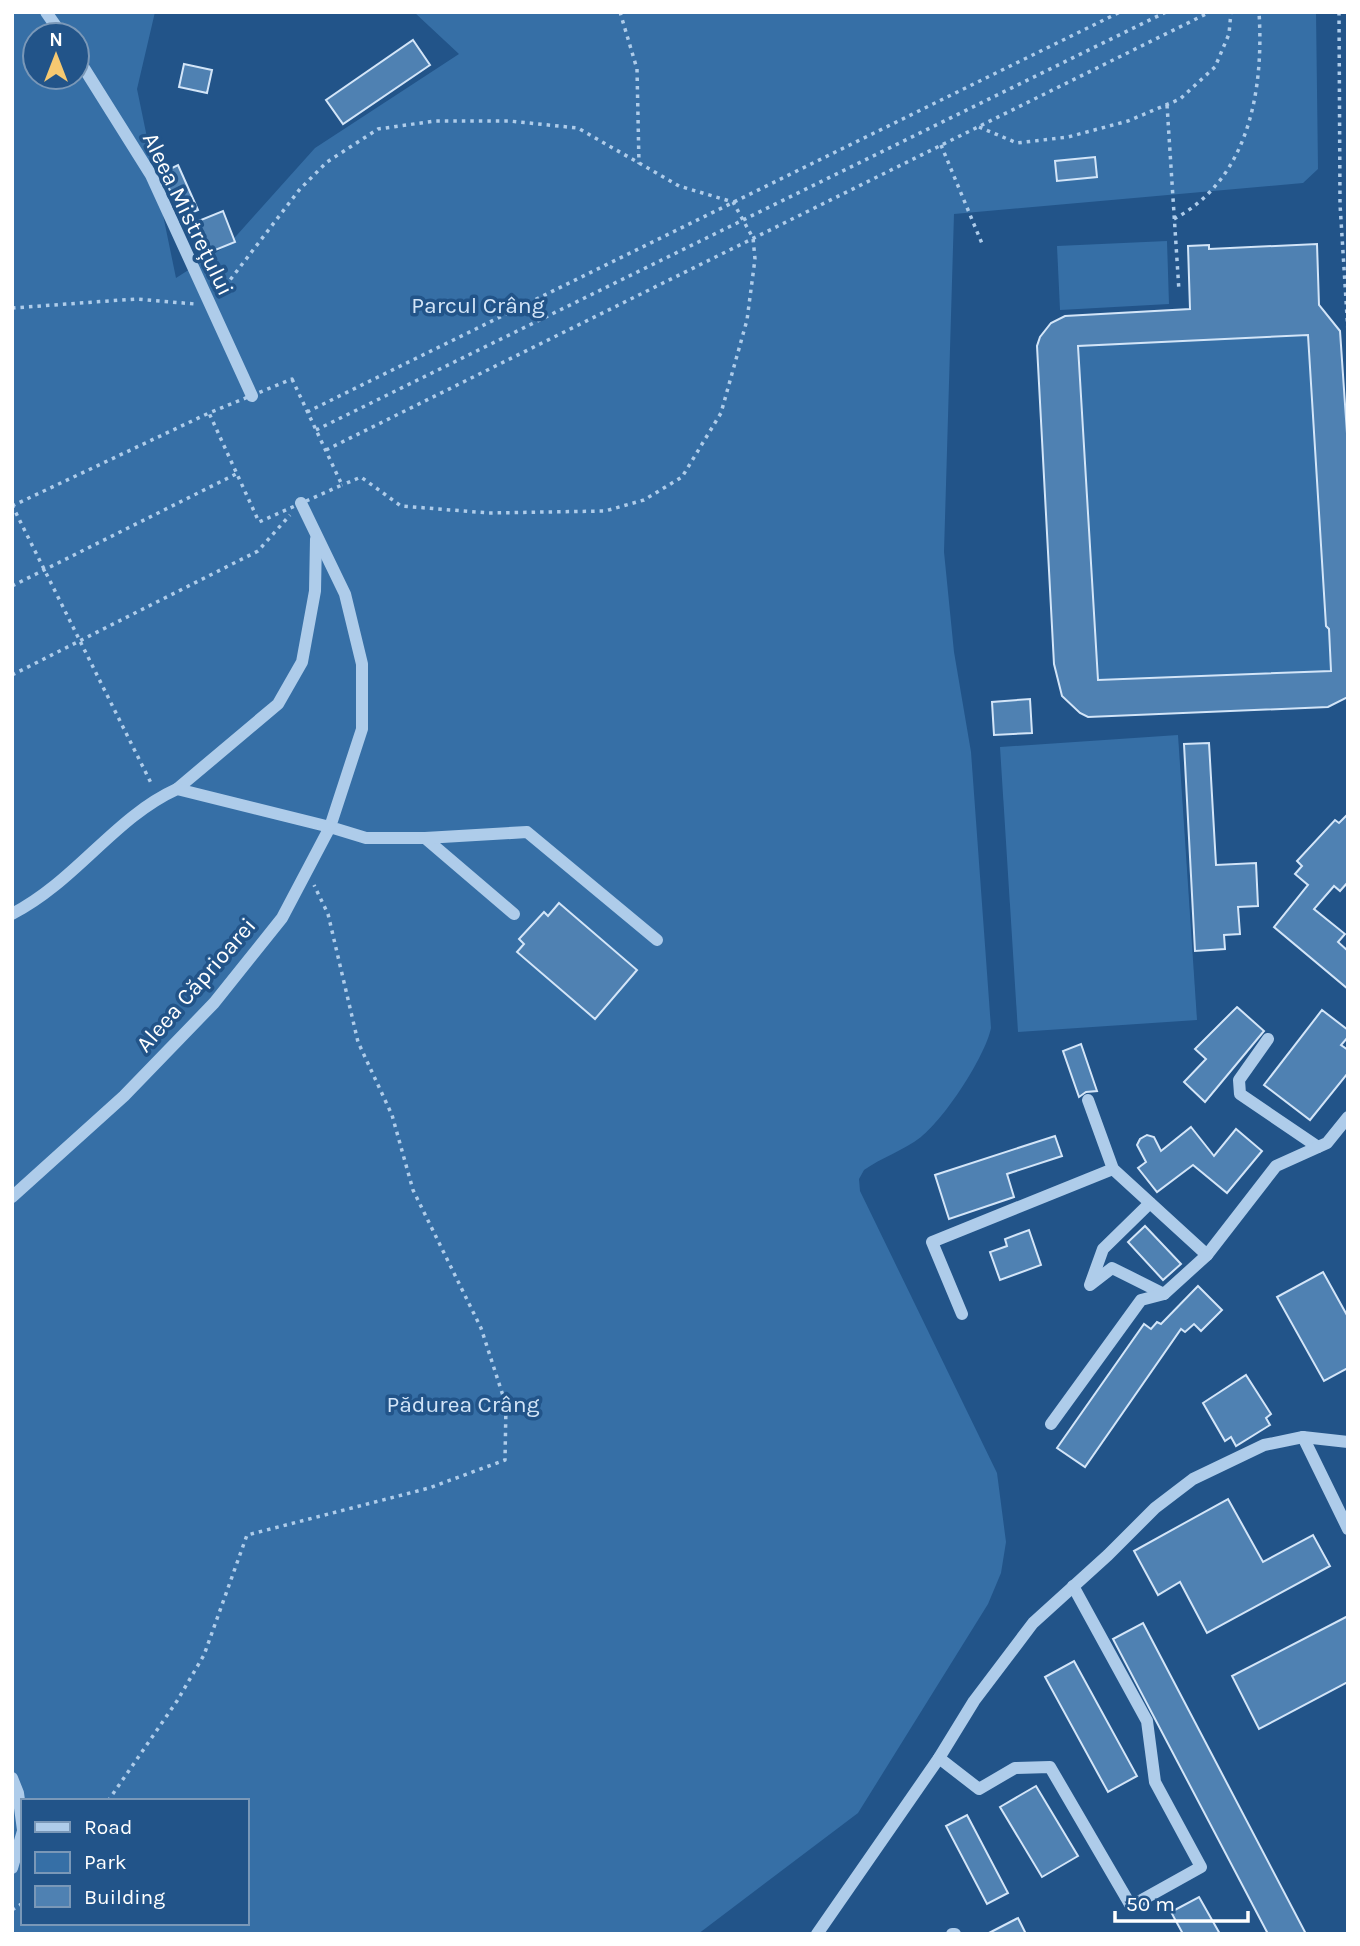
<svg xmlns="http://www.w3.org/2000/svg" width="1360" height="1946" font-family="Karla,sans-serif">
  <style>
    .green { fill: #366fa6; fill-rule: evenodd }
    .building { fill: #4f81b2; stroke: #d3e5f8; stroke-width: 2; fill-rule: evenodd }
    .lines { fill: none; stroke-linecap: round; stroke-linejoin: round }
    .path { stroke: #aeccea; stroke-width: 3.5; stroke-dasharray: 3.5 5; stroke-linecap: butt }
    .minor { stroke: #aeccea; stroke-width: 12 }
    .labels { text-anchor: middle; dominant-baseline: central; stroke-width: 7; stroke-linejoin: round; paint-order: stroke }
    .street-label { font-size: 23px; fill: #fff; stroke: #225489 }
    .park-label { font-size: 23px; fill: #d3e5f8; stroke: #225489 }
  </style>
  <rect width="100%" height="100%" fill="#225489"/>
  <g class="green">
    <path d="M12,12H155L137,89L176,278L229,244L315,148L459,54L414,12H1316L1318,169L1303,183L954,214L944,552L954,652L971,752L991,1028C985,1057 945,1118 921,1137C904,1150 881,1158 864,1170L859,1179L860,1191L997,1473L1006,1542L1001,1573L988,1604L858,1813L698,1934H12ZM35,35H77V77H35ZM23,1801H247V1923H23Z"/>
    <path d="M1167,241L1169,304L1060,310L1057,246Z"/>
    <path d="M1310,302L1321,307L1340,331L1348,448V697L1328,707L1088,717C1064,705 1059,688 1054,664L1037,346C1042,330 1051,323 1065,316Z"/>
    <path d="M1178,735L1197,1020L1018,1032L1000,747Z"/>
  </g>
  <g class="building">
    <path d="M413,40L430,65L343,124L326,100Z"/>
    <path d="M184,64L212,70L207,93L179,87Z"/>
    <path d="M1095,157L1097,177L1057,181L1055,161Z"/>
    <path d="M178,165L198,210L182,217L162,173Z"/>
    <path d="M223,211L235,242L203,255L191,224Z"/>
    <path d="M1317,244L1319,305L1340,331L1348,448V697L1328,707L1088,717L1080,713L1062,696L1054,664L1037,346L1040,337L1051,323L1065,316L1190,309L1188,246L1209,245V249ZM1308,335L1326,626L1329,629L1331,671L1098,680L1078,346Z"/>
    <path d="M1030,699L1032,733L994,735L992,702Z"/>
    <path d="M1209,743L1216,865L1256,863L1258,906L1238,907L1240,934L1224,935L1225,949L1195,951L1184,744Z"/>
    <path d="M1348,814V882L1340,891L1334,886L1314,909L1345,934L1338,942L1348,951V989L1274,927L1308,885L1295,874L1302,866L1297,861L1335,820L1339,823Z"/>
    <path d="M559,903L637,970L595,1019L517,952L524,944L519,939L544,912L548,916Z"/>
    <path d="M1237,1007L1264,1031L1205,1102L1184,1082L1206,1059L1195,1049Z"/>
    <path d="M1322,1010L1348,1030V1037L1341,1045L1348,1050V1073L1310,1120L1264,1085Z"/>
    <path d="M1081,1044L1097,1091L1086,1092L1079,1097L1063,1051Z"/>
    <path d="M1191,1127L1214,1156L1236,1129L1262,1151L1227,1193L1193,1165L1157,1192L1138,1168L1146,1162L1137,1145L1140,1139L1147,1135L1154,1137L1161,1151Z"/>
    <path d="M1055,1136L1062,1156L1007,1174L1014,1197L949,1219L935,1175Z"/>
    <path d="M1145,1226L1181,1264L1163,1280L1128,1242Z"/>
    <path d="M1029,1230L1041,1265L1000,1280L990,1252L1007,1246L1005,1239Z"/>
    <path d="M1323,1272L1348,1317V1368L1324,1381L1277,1297Z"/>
    <path d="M1198,1286L1222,1310L1201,1331L1194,1324L1185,1332L1181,1329L1085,1467L1057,1448L1144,1324L1151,1329L1157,1322L1161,1324Z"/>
    <path d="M1246,1375L1271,1414L1266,1418L1270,1425L1236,1446L1231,1437L1225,1441L1203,1403Z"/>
    <path d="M1228,1499L1263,1562L1313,1535L1330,1566L1207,1633L1180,1582L1158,1595L1134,1551Z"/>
    <path d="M1348,1616V1682L1259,1729L1232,1676Z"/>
    <path d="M1143,1623L1306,1934H1268L1113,1639Z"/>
    <path d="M1074,1661L1137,1776L1108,1792L1045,1677Z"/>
    <path d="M1036,1786L1078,1856L1042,1877L1000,1807Z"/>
    <path d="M967,1815L1008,1893L987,1904L946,1826Z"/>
    <path d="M1199,1897L1220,1934H1183L1171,1912Z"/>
    <path d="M1018,1918L1026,1934H987Z"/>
  </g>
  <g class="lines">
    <g class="path">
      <path d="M620,12L637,69L639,164"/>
      <path d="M1339,12L1340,204L1348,332"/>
      <path d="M1167,105L1179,291"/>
      <path d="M979,127L1017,143L1068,137L1128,121L1180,99L1215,67L1229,34L1231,12"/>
      <path d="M941,145L983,246"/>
      <path d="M1174,219C1249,179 1264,90 1259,12"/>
      <path d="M220,293L300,189L327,162L378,129L435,121H509L578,128L679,186L733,202L753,238L755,259L747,320L721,413L682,477L644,500L605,511L489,513L401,506L361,477L342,485"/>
      <path d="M12,308L136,299L195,304"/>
      <path d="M292,379L342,485L259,522L209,413Z"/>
      <path d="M307,412L1120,12"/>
      <path d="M316,430L1166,12"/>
      <path d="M326,450L1210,12"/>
      <path d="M12,505L152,785"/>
      <path d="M12,506L209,413"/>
      <path d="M12,586L236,474"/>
      <path d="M12,675L258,551L290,515"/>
      <path d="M108,1801L177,1701L204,1655L247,1535L429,1488L505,1460L506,1405L481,1328L413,1190L392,1115L358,1042L328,914L314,885"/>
      <path d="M12,1910L23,1903"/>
    </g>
    <g class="minor">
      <path d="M46,12L62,35"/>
      <path d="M77,57L151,175L252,396"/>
      <path d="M301,503L345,594L362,664V729L330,827L366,838H425L514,914"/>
      <path d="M177,789L278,704L302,662L315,591L316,539"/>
      <path d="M425,838L527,832L657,940"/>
      <path d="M12,914C76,881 115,817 177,789L330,827L282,918L214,1003L124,1096L12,1197"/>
      <path d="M1268,1039L1239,1080L1240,1094L1318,1147"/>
      <path d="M1088,1100L1113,1169L1207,1255"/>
      <path d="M1150,1203L1103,1249L1090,1285L1112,1268L1164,1294"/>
      <path d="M962,1314L932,1242L1113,1169"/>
      <path d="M1051,1424L1141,1300L1164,1294L1207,1255L1276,1166L1327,1143L1348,1117"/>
      <path d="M1303,1437L1348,1529"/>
      <path d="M939,1758L979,1789L1015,1768L1050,1767L1131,1906L1201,1867L1155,1782L1147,1721L1073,1586"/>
      <path d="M12,1778L18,1793L23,1830"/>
      <path d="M12,1868L23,1831"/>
      <path d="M817,1934L939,1758L974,1701L1033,1623L1108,1555L1155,1508L1193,1479L1264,1445L1303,1437L1348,1442"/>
      <path d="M952,1934H955"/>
    </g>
  </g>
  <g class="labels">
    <g class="street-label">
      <text transform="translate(188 214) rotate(64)">Aleea Mistrețului</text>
      <text transform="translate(196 985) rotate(-49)">Aleea Căprioarei</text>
    </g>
    <g class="park-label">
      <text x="478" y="305">Parcul Crâng</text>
      <text x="463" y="1404">Pădurea Crâng</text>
    </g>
  </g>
  <rect width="1360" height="1946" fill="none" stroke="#ffffff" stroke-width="28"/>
  <rect x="21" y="1799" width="228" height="126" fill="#225489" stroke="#7a98b8" stroke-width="2"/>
  <rect x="35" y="1822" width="35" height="10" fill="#aeccea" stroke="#7a98b8" stroke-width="2"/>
  <text x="84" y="1834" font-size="21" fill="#ffffff">Road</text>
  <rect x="35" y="1852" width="35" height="21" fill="#366fa6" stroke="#7a98b8" stroke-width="2"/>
  <text x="84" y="1869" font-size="21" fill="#ffffff">Park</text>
  <rect x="35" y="1886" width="35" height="21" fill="#4f81b2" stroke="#7a98b8" stroke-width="2"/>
  <text x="84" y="1904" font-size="21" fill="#ffffff">Building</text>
  <g transform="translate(56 56)"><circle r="33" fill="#225489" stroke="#7a98b8" stroke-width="2"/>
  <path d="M0-5L12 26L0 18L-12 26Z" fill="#f6c971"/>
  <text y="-10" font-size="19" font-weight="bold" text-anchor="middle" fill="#ffffff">N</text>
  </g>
  <path d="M1115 1911v10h133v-10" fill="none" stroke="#ffffff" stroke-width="3.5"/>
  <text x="1126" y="1911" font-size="21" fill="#ffffff" stroke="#225489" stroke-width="5" paint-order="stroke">50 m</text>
</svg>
